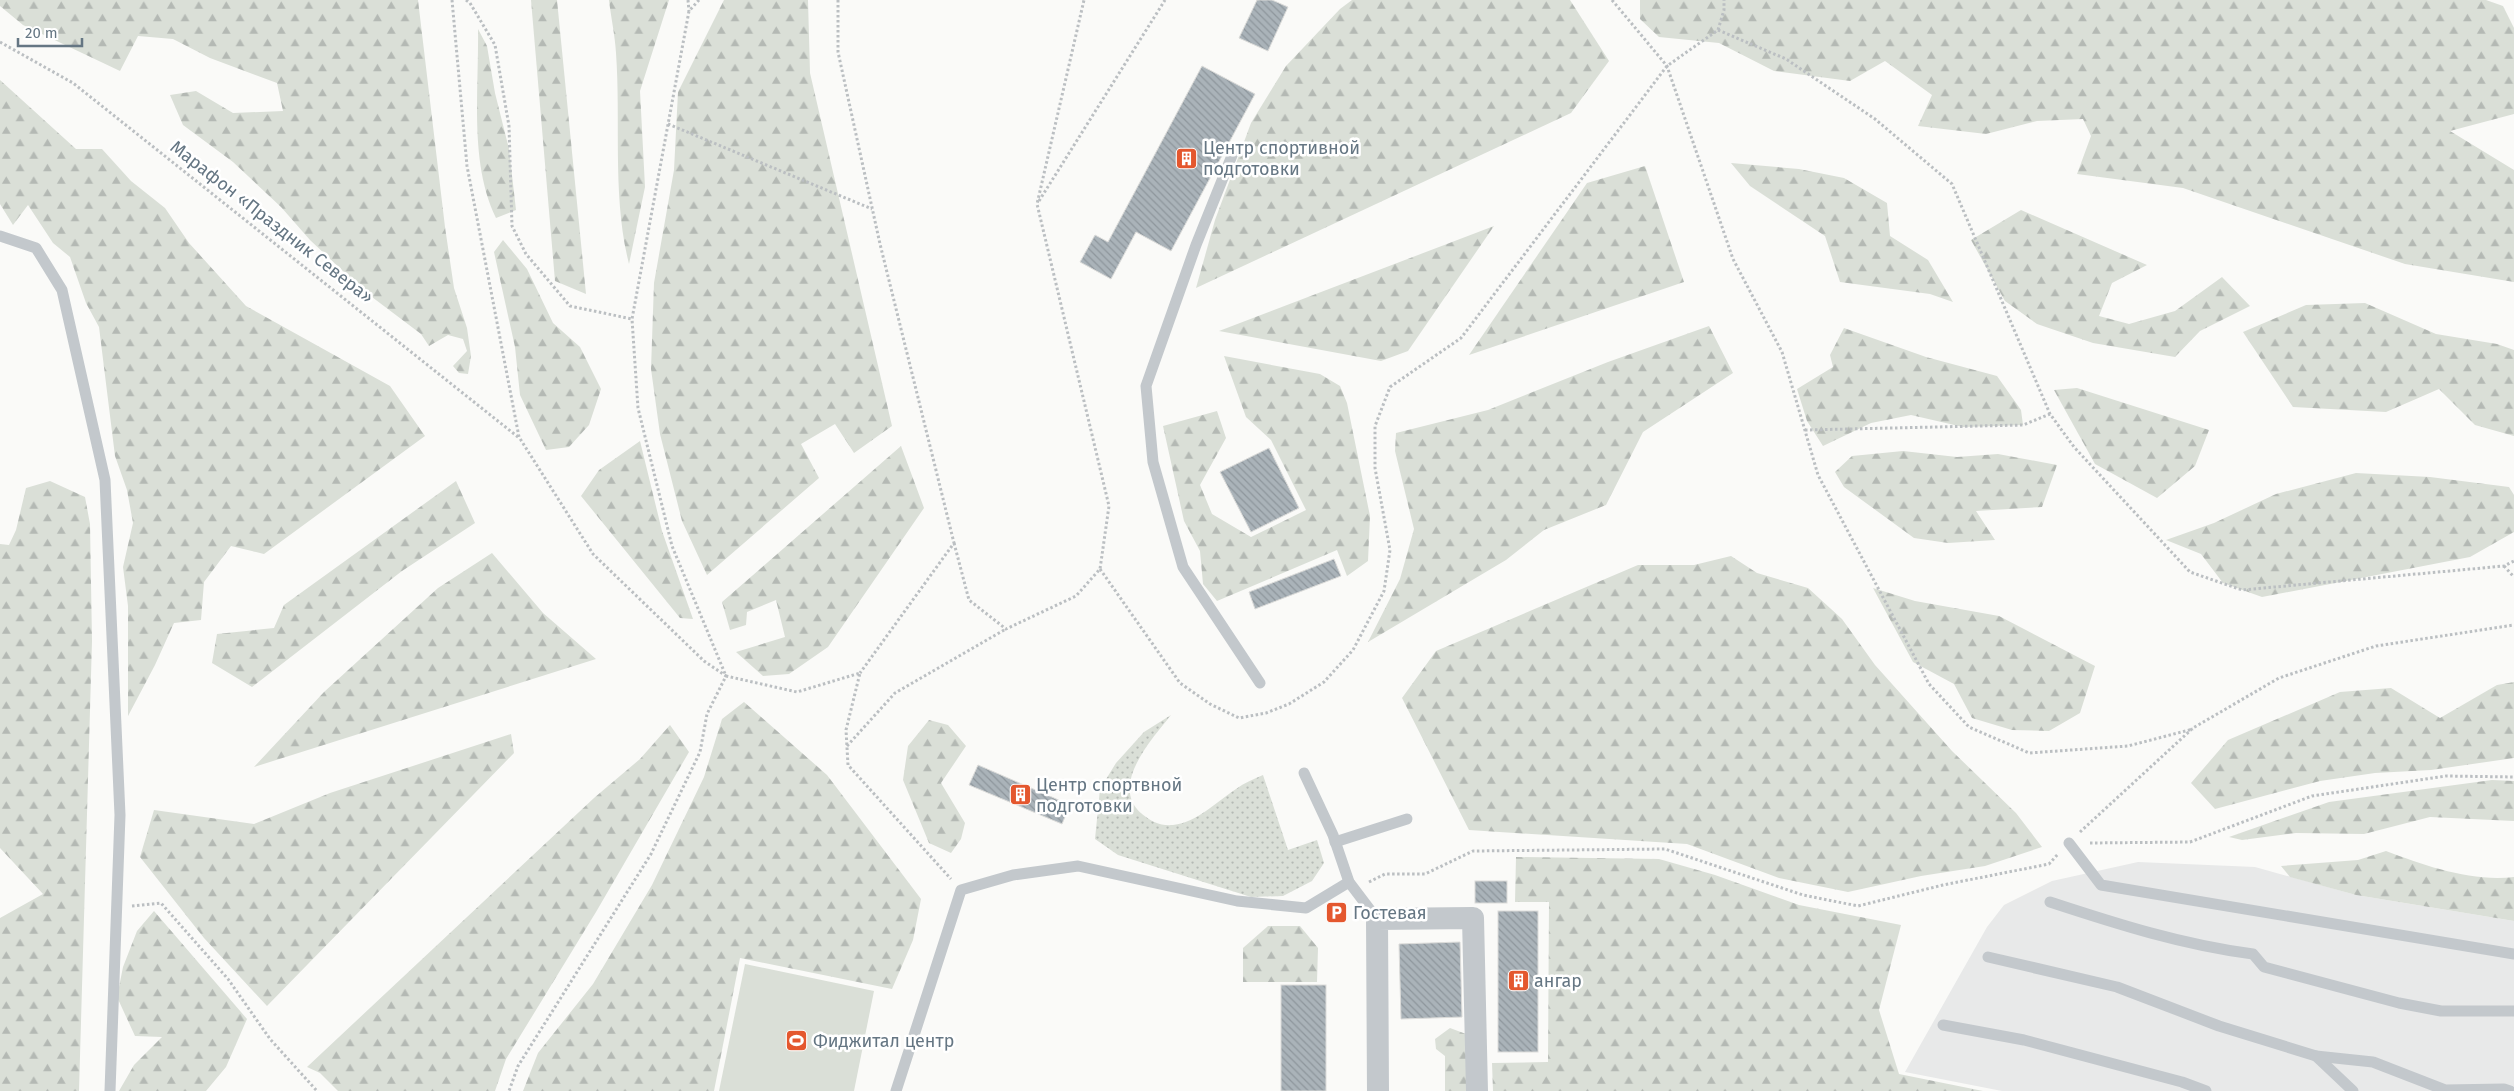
<svg xmlns="http://www.w3.org/2000/svg" width="2514" height="1091" font-family="'Fira Sans',sans-serif">
  <style>
    .built { fill: #e8e9e9 }
    .green { fill: url(#green-dots) }
    .forest { fill: url(#forest-firs) }
    .pitch { fill: #dadfd7 }
    .building { fill: url(#building-back-hatch); stroke: #dcdcda }
    .lines { fill: none; stroke-linecap: round; stroke-linejoin: round }
    .path { stroke: #bbbfc2; stroke-width: 3; stroke-dasharray: 2.5 2.5; stroke-linecap: butt }
    .service { stroke: #c3c8cc; stroke-width: 11 }
    .minor { stroke: #c3c8cc; stroke-width: 22 }
    .labels { text-anchor: middle; dominant-baseline: central; stroke-width: 5; stroke-linejoin: round; paint-order: stroke }
    .poi-label { font-size: 18px; fill: #657683; stroke: #fff; text-anchor: start }
    .street-label { font-size: 18px; fill: #657683; stroke: #fff }
  </style>
  <defs>
    <pattern id="green-dots" width="8" height="8" patternUnits="userSpaceOnUse" patternTransform="scale(1.25)"><rect width="8" height="8" fill="#dadfd7"/><path d="M2 2h.1M6 6h.1" fill="none" stroke="#b4b9b4" stroke-width="1.8" stroke-linecap="round"/></pattern>
    <pattern id="forest-firs" width="22" height="20" patternUnits="userSpaceOnUse" patternTransform="scale(1.25)"><rect width="22" height="20" fill="#dadfd7"/><path d="M5 1l3.5 6h-7zM16 11l3.5 6h-7z" fill="#b4b9b4"/></pattern>
    <pattern id="building-back-hatch" width="6" height="6" patternUnits="userSpaceOnUse" patternTransform="scale(1.25)"><rect width="6" height="6" fill="#aab3b9"/><path d="M-1 5l2 2M0 0l6 6M5-1l2 2" fill="none" stroke="#8e969c"/></pattern>
  </defs>
  <rect width="100%" height="100%" fill="#fafaf8"/>
  <path class="built" d="M2138,862L2255,867L2356,895L2514,921V1091H2002L1905,1072L1987,927L2004,905L2052,881Z"/>
  <path class="green" d="M1171,715C1153,738 1108,786 1142,814C1152,822 1160,826 1173,825C1198,822 1216,802 1236,789C1244,783 1254,779 1263,775L1288,850L1317,840L1324,863L1312,881L1283,896L1251,897L1118,855L1095,839L1100,789L1116,763L1144,732Z"/>
  <g class="forest">
    <path d="M0,0H418L445,227L454,288L467,328L471,356L468,374L459,373L453,366L467,351L463,339L448,335L429,346L421,334L364,291L310,240L281,207L233,162L183,125L170,95L196,91L233,113L283,111L277,83L210,58L173,39L138,36L120,71L23,25L0,6Z"/>
    <path d="M531,0H557L586,294L555,281Z"/>
    <path d="M609,0H669L640,91L645,187L629,264C612,196 621,123 616,53C615,35 611,18 609,0Z"/>
    <path d="M724,0H808L810,73L892,426L854,453L835,424L801,444L819,478L707,575L682,521L660,434L651,369L654,283L674,170L678,92Z"/>
    <path d="M1352,0H1570L1609,61L1571,113L1196,288L1215,220L1251,123L1286,66L1340,9Z"/>
    <path d="M1640,0H2486L2503,6L2514,28V114L2450,131L2514,170V282L2405,264L2183,188L2077,174L2091,136L2083,119L2037,121L1986,134L1918,126L1932,95L1885,61L1850,81L1774,71L1719,43L1659,37L1640,19Z"/>
    <path d="M478,29L487,46L495,93L509,149L516,210L496,218C469,163 479,90 478,29Z"/>
    <path d="M0,80L76,149H102L131,181L165,208L189,243L246,306L390,386L425,436L264,554L231,546L204,582L201,620L174,623L155,665L128,716V606L123,567L133,523L127,490L115,456L99,327L86,303L70,257L53,243L28,205L13,225L0,204Z"/>
    <path d="M1731,163L1799,169L1844,178L1887,203L1890,236L1928,260L1953,302L1930,294L1840,282L1825,236L1750,186Z"/>
    <path d="M1645,166L1684,282L1469,355L1587,183Z"/>
    <path d="M2021,210L2147,265L2112,283L2099,316L2129,324L2175,311L2222,277L2250,306L2200,331L2175,357L2093,343L2037,324L2005,301L1971,240Z"/>
    <path d="M1494,226L1408,351L1381,361L1219,331Z"/>
    <path d="M503,240L527,269L553,323L580,347L601,389L589,425L569,447L546,450L520,395L515,347L494,252Z"/>
    <path d="M2365,303L2436,334L2497,344L2514,350V436L2475,425L2439,389L2386,412L2293,407L2243,332L2306,305Z"/>
    <path d="M1709,326L1733,373L1643,432L1606,505L1544,530L1506,560L1368,642L1400,579L1414,529L1395,451L1396,433L1488,410L1608,362Z"/>
    <path d="M1844,328L1926,357L1997,376L2021,410L2023,425L1963,427L1911,415L1871,423L1823,446L1807,421L1797,389L1833,367L1830,355Z"/>
    <path d="M1224,356L1320,374L1340,386L1347,403L1370,516L1368,561L1347,576L1337,550L1217,601L1203,584L1200,551L1184,521L1163,426L1217,411L1226,438L1200,485L1212,514L1251,537L1306,510L1271,440L1246,417Z"/>
    <path d="M2077,388L2209,430L2195,466L2157,498L2095,464L2054,390Z"/>
    <path d="M640,441L662,531L693,619L680,618L581,496L599,470Z"/>
    <path d="M901,446L924,508L828,647L789,674L763,676L736,652L785,637L776,600L747,612L746,625L730,630L722,602Z"/>
    <path d="M1903,451L1957,457L1998,454L2057,465L2042,507L1976,511L1995,540L1948,543L1914,538L1844,487L1835,472L1852,456Z"/>
    <path d="M2356,473L2430,477L2509,487L2514,495V532L2470,557L2262,597L2223,583L2201,554L2166,540L2214,523L2276,494Z"/>
    <path d="M50,481L85,497L90,524L92,641L79,1091H0V918L43,894L0,848V544L9,545L16,530L26,488Z"/>
    <path d="M456,481L475,523L402,571L252,687L212,663L217,634L274,628L284,605Z"/>
    <path d="M492,553L543,613L596,659L254,767L324,692L438,588Z"/>
    <path d="M1731,556L1757,573L1808,588L1842,619L1875,665L1952,751L2016,813L2042,847L1985,866L1921,876L1848,892L1779,878L1687,844L1469,830L1402,698L1436,651L1638,565H1694Z"/>
    <path d="M1873,588L1915,601L1999,616L2095,666L2080,713L2049,731L2012,730L1972,718L1954,684L1913,662Z"/>
    <path d="M2514,682V758L2431,770L2375,773L2320,781L2215,809L2191,783L2228,740L2340,692L2391,688L2440,718L2497,685Z"/>
    <path d="M744,702L827,775L921,899L913,940L892,989L740,958L714,1091H523L538,1053L593,984L652,885L704,777L722,719Z"/>
    <path d="M929,720L948,725L966,746L941,783L965,823L961,839L951,853L929,843L903,780L908,746Z"/>
    <path d="M670,725L689,752L596,912L506,1059L495,1091H338L320,1073L307,1067L594,798L640,759Z"/>
    <path d="M511,734L514,753L267,1006L204,938L140,857L154,810L254,824L330,793Z"/>
    <path d="M2492,780L2514,781V821L2430,817L2364,834L2296,833L2242,840L2229,837L2329,802Z"/>
    <path d="M2386,851C2426,866 2471,882 2514,877V921L2356,895L2290,877L2281,866L2358,860Z"/>
    <path d="M1516,857L1659,859L1715,875L1799,905L1901,925L1879,1010L1899,1074L1983,1091H1493L1492,1063L1548,1062L1549,902H1515Z"/>
    <path d="M154,911L247,1019L226,1067L206,1091H119L134,1065L162,1037L135,1036L117,997L123,967L137,931Z"/>
    <path d="M1268,926H1300L1318,948L1317,982H1243V948Z"/>
    <path d="M1450,1028L1466,1034L1467,1091H1445V1056L1436,1049L1435,1039Z"/>
  </g>
  <path class="pitch" d="M745,964L874,991L854,1091H719Z"/>
  <g class="building">
    <path d="M1257,0H1272L1288,7L1268,51L1239,38Z"/>
    <path d="M1202,66L1255,94L1171,251L1136,232L1111,279L1080,262L1095,235L1108,242Z"/>
    <path d="M1269,448L1299,508L1251,532L1220,472Z"/>
    <path d="M1334,559L1341,576L1255,609L1249,592Z"/>
    <path d="M978,765L1070,805L1062,824L969,785Z"/>
    <rect x="1475" y="881" width="32" height="22"/>
    <rect x="1498" y="911" width="40" height="141"/>
    <path d="M1460,942L1462,1017L1401,1019L1399,944Z"/>
    <rect x="1281" y="985" width="45" height="106"/>
  </g>
  <g class="lines">
    <g class="path">
      <path d="M452,0L467,166L519,437L593,554L704,661L726,676L707,714L700,752L651,854L518,1066L509,1091"/>
      <path d="M466,0L470,3L495,45L509,126L512,226L526,254L570,306L632,319"/>
      <path d="M688,0L689,11"/>
      <path d="M699,0L689,11L632,319L638,408L672,546L726,676L797,692L860,673L846,730L848,765L951,879"/>
      <path d="M838,0V52L880,244L954,543L860,673"/>
      <path d="M1612,0L1667,66L1733,259L1782,352L1818,475L1929,684L1969,727L2029,753L2128,746L2193,729"/>
      <path d="M1718,30L1786,59L1875,119L1952,184L2050,414L2074,447L2190,572L2242,590L2504,566L2514,561"/>
      <path d="M0,42L73,83L518,437"/>
      <path d="M668,124L872,209"/>
      <path d="M1039,201L1165,0"/>
      <path d="M1805,430L2023,425L2050,414"/>
      <path d="M954,543L969,600L1006,629L1076,596L1100,569L1109,506L1037,204L1084,0"/>
      <path d="M2504,566L2514,577"/>
      <path d="M1100,569L1180,683L1210,704L1239,718L1266,713L1289,704L1324,682L1353,650L1384,591L1390,550L1375,468V426L1390,387L1461,338L1667,66L1718,30L1724,10V0"/>
      <path d="M847,746L895,693L1006,629"/>
      <path d="M2080,832L2193,728L2279,678L2376,646L2514,625"/>
      <path d="M2090,843L2190,842L2312,796L2446,776L2514,777"/>
      <path d="M1369,882L1385,874H1425L1473,851L1665,849L1803,895L1858,906L1943,885L2049,864L2058,854"/>
      <path d="M132,906L161,903L228,979L270,1039L317,1091"/>
    </g>
    <g class="service">
      <path d="M1233,153L1196,245L1146,386L1153,462L1183,567L1260,683"/>
      <path d="M0,236L36,248L62,290L105,480L120,815L110,1091"/>
      <path d="M1304,773L1333,835L1349,882L1377,919"/>
      <path d="M1335,842L1407,819"/>
      <path d="M2069,843L2101,885L2514,954"/>
      <path d="M2050,902C2117,924 2183,945 2253,954L2264,967L2399,1003L2441,1011H2514"/>
      <path d="M1988,957L2117,987L2219,1026L2316,1056L2353,1091"/>
      <path d="M1943,1025L2024,1040L2182,1082L2206,1091"/>
      <path d="M2316,1056L2373,1062L2445,1090L2504,1089L2510,1091"/>
      <path d="M896,1091L961,890L1013,875L1078,866L1237,901L1306,908L1349,882"/>
    </g>
    <path class="minor" d="M1378,1091L1377,919L1473,918L1477,1091"/>
  </g>
  <defs>
    <symbol id="building-square" viewBox="-11 -11 22 22"><rect x="-9" y="-9" width="18" height="18" rx="4" fill="#e4572e" stroke="#fff"/><path d="M-4-6H4V6H1V3H-1V6H-4ZM-2.5-4.3h1.7v1.8h-1.7ZM.8-4.3h1.7v1.8H.8ZM-2.5-1h1.7V.8h-1.7ZM.8-1h1.7V.8H.8Z" fill="#fff"/></symbol>
    <symbol id="parking-square" viewBox="-11 -11 22 22"><rect x="-9" y="-9" width="18" height="18" rx="4" fill="#e4572e" stroke="#fff"/><path d="M-3.5-5.5H1a3.5 3.5 0 0 1 0 7H-1V5.5H-3.5ZM-1-3.4V-.6H.8a1.4 1.4 0 0 0 0-2.8Z" fill="#fff"/></symbol>
    <symbol id="stadium-square" viewBox="-11 -11 22 22"><rect x="-9" y="-9" width="18" height="18" rx="4" fill="#e4572e" stroke="#fff"/><path d="M0-5a6.5 5 0 1 0 0 10a6.5 5 0 1 0 0-10ZM-3.5-1.8h7v3.6h-7Z" fill="#fff"/></symbol>
  </defs>
  <g fill-rule="evenodd">
    <use href="#building-square" x="1174" y="146" width="25" height="25"/>
    <use href="#building-square" x="1008" y="782" width="25" height="25"/>
    <use href="#parking-square" x="1324" y="900" width="25" height="25"/>
    <use href="#building-square" x="1506" y="968" width="25" height="25"/>
    <use href="#stadium-square" x="784" y="1028" width="25" height="25"/>
  </g>
  <g class="labels">
    <g class="poi-label">
      <text x="1203" y="148">Центр спортивной<tspan x="1203" dy="21">подготовки</tspan></text>
      <text x="1036" y="785">Центр спортвной<tspan x="1036" dy="21">подготовки</tspan></text>
      <text x="1353" y="913">Гостевая</text>
      <text x="1534" y="981">ангар</text>
      <text x="813" y="1041">Фиджитал центр</text>
    </g>
    <g class="street-label">
      <text transform="translate(272 222) rotate(38)">Марафон «Праздник Севера»</text>
    </g>
  </g>
  <path d="M18 38v8h64v-8" fill="none" stroke="#657683" stroke-width="2.5"/>
  <text x="25" y="38" font-size="15" fill="#657683" stroke="#ffffff" stroke-width="4" paint-order="stroke">20 m</text>
</svg>
